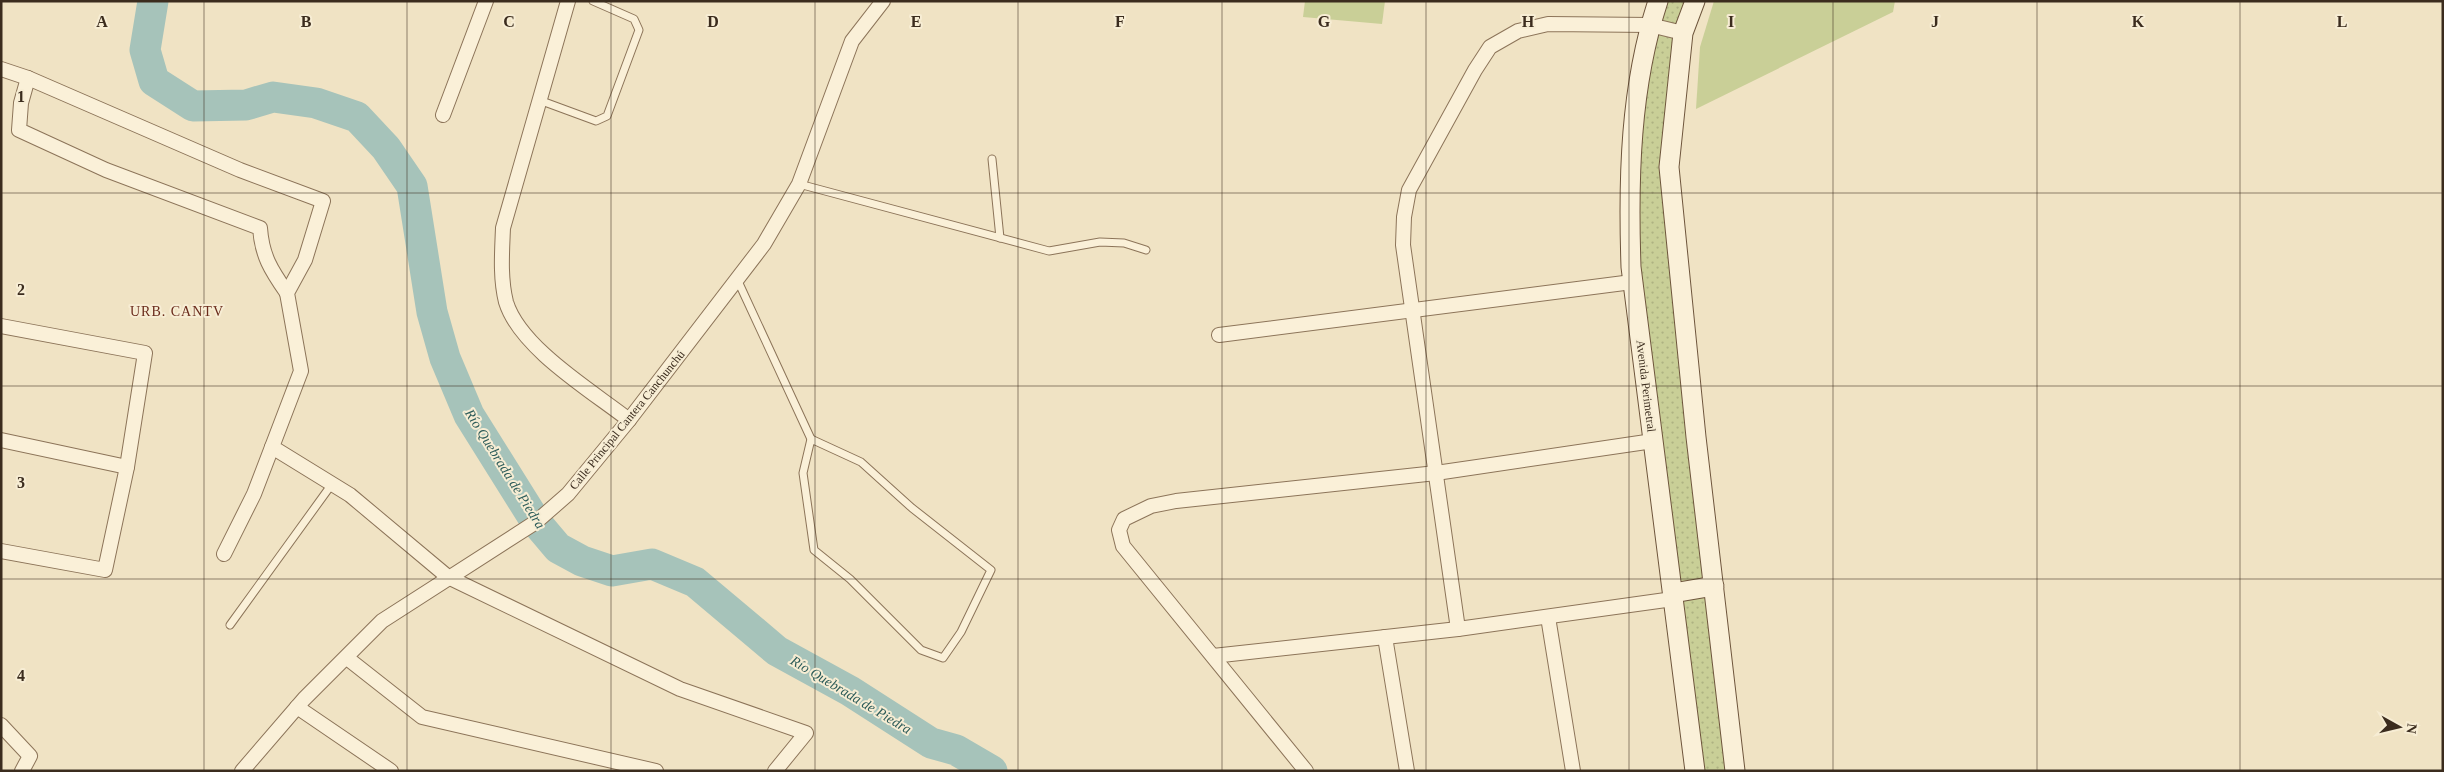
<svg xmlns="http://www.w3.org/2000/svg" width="2444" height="772" font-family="Georgia,serif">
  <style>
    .grass { fill: url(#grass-dots) }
    .pitch { fill: #c9cf97 }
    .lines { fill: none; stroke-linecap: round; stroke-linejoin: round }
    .river { stroke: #a6c3ba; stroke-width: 31 }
    .service-casing { stroke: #8c7459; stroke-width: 9 }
    .minor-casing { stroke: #8c7459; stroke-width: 16 }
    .secondary-casing { stroke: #6e553c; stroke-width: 21 }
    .service { stroke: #faf0d8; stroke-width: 7 }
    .minor { stroke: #faf0d8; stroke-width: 14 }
    .secondary { stroke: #faf0d8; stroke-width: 19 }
    .grid { fill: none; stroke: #3b2c1e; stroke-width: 1; stroke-opacity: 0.55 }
    .labels { text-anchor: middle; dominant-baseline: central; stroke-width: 4; stroke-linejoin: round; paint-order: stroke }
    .street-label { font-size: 12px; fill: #3b2c1e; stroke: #f7edd4 }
    .neighbourhood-label { font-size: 14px; letter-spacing: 1px; fill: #6a2b1b; stroke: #f7edd4 }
    .water-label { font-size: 14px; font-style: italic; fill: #2d5c59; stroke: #f7edd4 }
    .grid-label { font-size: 16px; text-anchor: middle; font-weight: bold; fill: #3b2c1e; stroke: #f7edd4; stroke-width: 4; stroke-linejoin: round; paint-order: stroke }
  </style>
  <defs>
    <pattern id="grass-dots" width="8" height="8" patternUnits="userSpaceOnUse" patternTransform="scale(1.25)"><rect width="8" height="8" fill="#c9cf97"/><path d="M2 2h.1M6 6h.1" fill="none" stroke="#aeb282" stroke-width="1.8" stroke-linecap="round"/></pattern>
  </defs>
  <rect width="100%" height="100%" fill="#f0e3c4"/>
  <path class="grass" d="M1658,1H1695L1669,167L1735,771H1695L1629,198Z"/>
  <g class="pitch">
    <path d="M1305,1H1385L1382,24L1303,17Z"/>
    <path d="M1714,1H1895L1893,12L1696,109L1700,47Z"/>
  </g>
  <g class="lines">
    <path class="river" d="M153,1L145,50L154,81L193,106L246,105L273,97L316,103L357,117L386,148L412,186L432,312L445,358L469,415L536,522L558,548L582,561L612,571L652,564L695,582L777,651L850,691L931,743L956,750L992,771"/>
    <defs>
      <g id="service">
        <path d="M539,100L596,121L607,116L639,30L634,19L593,1"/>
        <path d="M992,159L1000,238"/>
        <path d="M799,184L1049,251L1100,242L1124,243L1146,250"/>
        <path d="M737,279L811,439"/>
        <path d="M811,439L861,462L912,508L991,570L961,632L943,658L921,650L850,579L814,550L803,473Z"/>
        <path d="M230,625L332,484"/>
      </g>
      <g id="minor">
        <path d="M568,1L503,228C502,252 500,278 506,302C520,348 592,391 629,420"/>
        <path d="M1,69L28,78L240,170L323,201L305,260L287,293L301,371L272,447L350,495L448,577L680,689L806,733L775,771"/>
        <path d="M28,78L21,103L19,130L106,170L260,228C262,256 271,270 287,293"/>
        <path d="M443,115L486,1"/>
        <path d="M1,326L145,353L127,467L105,570L1,551"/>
        <path d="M1219,335L1632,282"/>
        <path d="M1,440L127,467"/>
        <path d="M224,554L254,494L272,447"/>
        <path d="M1548,617L1573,771"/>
        <path d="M1458,629L1403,245L1404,217L1409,190L1475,70L1490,47L1518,31L1548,24L1650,25L1683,33"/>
        <path d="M1385,637L1407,771"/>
        <path d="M1213,656L1458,629L1673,599"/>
        <path d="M347,658L422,717L656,771"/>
        <path d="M297,707L391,771"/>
        <path d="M1,725L30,756L22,771"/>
        <path d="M242,771L304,699L382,621L536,522L568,494L629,420L764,244L799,184L852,41L883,1"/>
        <path d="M1306,771L1123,546L1119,530L1124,519L1151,506L1176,501L1436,473L1653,441"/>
      </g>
      <g id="secondary">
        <path d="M1658,1C1630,87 1628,178 1631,267L1695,771"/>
        <path d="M1695,1L1683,33L1669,167L1696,437L1735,771"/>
        <path d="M1673,593L1714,586"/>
      </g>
    </defs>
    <use href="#service" class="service-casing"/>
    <use href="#minor" class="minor-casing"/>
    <use href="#secondary" class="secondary-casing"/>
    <use href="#service" class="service"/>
    <use href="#minor" class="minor"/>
    <use href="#secondary" class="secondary"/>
  </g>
  <path class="grid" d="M204,1V771M407,1V771M611,1V771M815,1V771M1018,1V771M1222,1V771M1426,1V771M1629,1V771M1833,1V771M2037,1V771M2240,1V771M1,193H2443M1,386H2443M1,579H2443"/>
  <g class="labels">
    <g class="street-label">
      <text transform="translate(1646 386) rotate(83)">Avenida Perimetral</text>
      <text transform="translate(627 420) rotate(-51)">Calle Principal Cantera Canchunchú</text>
    </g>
    <g class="neighbourhood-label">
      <text x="177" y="311">URB. CANTV</text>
    </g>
    <g class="water-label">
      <text transform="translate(505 469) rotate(58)">Río Quebrada de Piedra</text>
      <text transform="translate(851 695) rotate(31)">Río Quebrada de Piedra</text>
    </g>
  </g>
  <g class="grid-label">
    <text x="102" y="27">A</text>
    <text x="306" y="27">B</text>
    <text x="509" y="27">C</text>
    <text x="713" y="27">D</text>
    <text x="916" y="27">E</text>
    <text x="1120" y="27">F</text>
    <text x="1324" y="27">G</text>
    <text x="1528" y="27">H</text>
    <text x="1731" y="27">I</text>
    <text x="1935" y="27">J</text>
    <text x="2138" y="27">K</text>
    <text x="2342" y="27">L</text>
    <text x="21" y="102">1</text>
    <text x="21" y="295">2</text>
    <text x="21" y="488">3</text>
    <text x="21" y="681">4</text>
  </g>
  <rect width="2444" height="772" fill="none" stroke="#3b2c1e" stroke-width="5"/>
  <g transform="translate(2399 727) rotate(98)" stroke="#f7edd4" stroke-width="4" paint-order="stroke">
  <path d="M0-4L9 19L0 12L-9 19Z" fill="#3b2c1e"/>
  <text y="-8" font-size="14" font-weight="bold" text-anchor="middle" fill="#3b2c1e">N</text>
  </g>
</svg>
